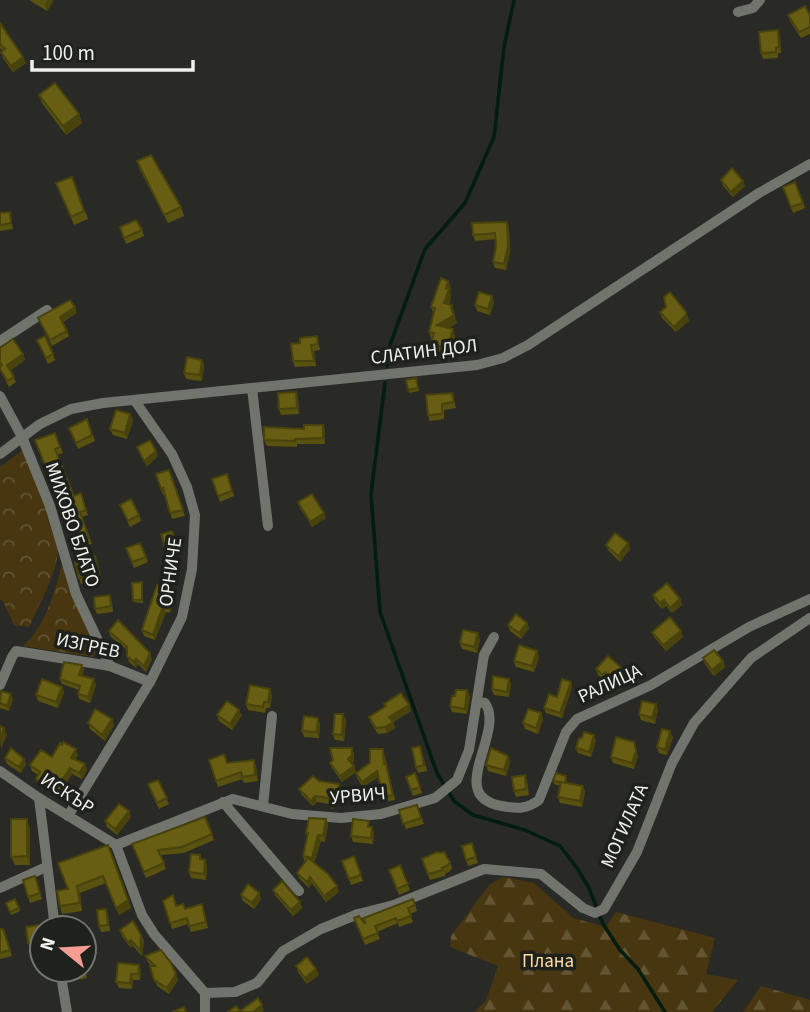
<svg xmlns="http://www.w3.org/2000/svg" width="810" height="1012" font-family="'Source Sans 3',sans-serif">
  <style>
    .forest { fill: url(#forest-firs) }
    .park { fill: url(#park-crowns) }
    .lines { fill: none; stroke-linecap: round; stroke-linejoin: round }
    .stream { stroke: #001d10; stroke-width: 3.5 }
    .street { stroke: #71736d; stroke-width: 10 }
    .wall { fill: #595110 }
    .shaded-wall { fill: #48420d }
    .building { fill: #675e13; stroke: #48420d; stroke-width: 2 }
    .labels { text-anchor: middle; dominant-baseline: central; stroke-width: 7; stroke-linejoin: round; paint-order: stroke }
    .street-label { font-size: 19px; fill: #f0f1ee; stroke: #1f211c }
    .park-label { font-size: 19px; fill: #fedd9f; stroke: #1f211c }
  </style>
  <defs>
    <pattern id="forest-firs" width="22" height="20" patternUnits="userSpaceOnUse" patternTransform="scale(1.75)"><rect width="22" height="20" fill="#483610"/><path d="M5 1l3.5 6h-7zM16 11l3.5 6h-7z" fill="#635433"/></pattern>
    <pattern id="park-crowns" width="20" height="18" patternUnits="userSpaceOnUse" patternTransform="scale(1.75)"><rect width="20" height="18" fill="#483610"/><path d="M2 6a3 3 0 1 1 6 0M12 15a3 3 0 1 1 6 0" fill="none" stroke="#635433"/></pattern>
  </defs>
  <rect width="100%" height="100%" fill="#292a25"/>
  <g class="forest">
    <path d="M503,877L534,883L573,918L606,927L616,912L715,938L706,974L738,980L712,1012H474L486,1001L498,966L450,947L451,936L489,885Z"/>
    <path d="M761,986L810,1000V1012H743Z"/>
  </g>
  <g class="park">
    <path d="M23,450C35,478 55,515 58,546C60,567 38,608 29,627L14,625L3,601L0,600V467Z"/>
    <path d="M63,562L97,645L94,657L23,646C47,624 54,592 63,562Z"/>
  </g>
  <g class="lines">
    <g class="stream">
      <path d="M387,366L390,345L425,249L465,203L494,137L504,47L514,0"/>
      <path d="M385,383L371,494L380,612L437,773L454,801L473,815L525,830L560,846L577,868L589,888L603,924L620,950L638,969L665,1012"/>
    </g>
    <g class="street">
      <path d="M738,12L753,8L760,0"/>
      <path d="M0,341L47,310"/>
      <path d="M252,388L268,526"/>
      <path d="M0,396L22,437L50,506L76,594L110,666"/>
      <path d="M0,454L40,424L71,409L103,403L477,365L503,358L528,345L759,193L810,164"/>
      <path d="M0,685L12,657L16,651L110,666L150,682"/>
      <path d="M478,702L485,703C506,733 444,796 502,806C517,809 527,809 539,800L566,732L577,719L651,685L749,627L810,599"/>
      <path d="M0,771L39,798L116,845"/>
      <path d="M39,798L55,928"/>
      <path d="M223,802L299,891"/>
      <path d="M263,806L272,716"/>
      <path d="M68,816L150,682L182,617L192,569L195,515L187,487L172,454L135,401"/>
      <path d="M116,845L233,799L292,814L341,818L381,814L435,798L457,780L469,750L484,655L494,637"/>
      <path d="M116,845L142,915L154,934L205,993V1012"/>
      <path d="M0,888L46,867"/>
      <path d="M60,970L67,1012"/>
      <path d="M205,993L235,992L257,983L283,951L321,929L358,914L394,905L484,869L541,874L583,908L595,913L604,909L637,852L672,763L694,723L751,658L810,618"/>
    </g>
  </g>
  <g class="wall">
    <path d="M29,0H54L47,11Z"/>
    <path d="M788,15H810V34L801,38L790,21Z"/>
    <path d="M0,23L26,63L13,72L3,58L1,52L3,51L0,48Z"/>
    <path d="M778,30L780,36L781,53H778V58L763,59L761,53Z"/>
    <path d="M39,95L79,114L82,123L66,135L42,103Z"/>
    <path d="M137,161L181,207L184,216L168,223L140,170Z"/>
    <path d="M72,177L88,219L74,225L56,183Z"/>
    <path d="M721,180L745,186L733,197L723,186Z"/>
    <path d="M795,182L805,208L793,213L783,187Z"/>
    <path d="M10,212L13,229L0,231V213Z"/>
    <path d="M120,227L142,230L144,236L126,244Z"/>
    <path d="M509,228L510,252L506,270L495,268L493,262L496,246V239L475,241L473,235Z"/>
    <path d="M448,281L451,289L450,292L451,297L449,304L454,313V315L457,323L449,328L453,329L455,337L451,356L434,352L431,344L432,340L429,332L434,314L431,307Z"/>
    <path d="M494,302L490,315L477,311L475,305Z"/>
    <path d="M660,312H686L689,321L676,332L662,318Z"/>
    <path d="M77,313L63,322L69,336L52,346L38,318Z"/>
    <path d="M317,336L320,350L314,351L316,366L295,367L293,361Z"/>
    <path d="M37,340L53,354L55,360L48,364Z"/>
    <path d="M0,348L23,354L25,360L10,370L16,382L9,387L0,370Z"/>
    <path d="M202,360L204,365L202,381L186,379L184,373Z"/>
    <path d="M417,381L419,391L409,393L408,390Z"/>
    <path d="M452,393L456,408L444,410V419L430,421L428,415Z"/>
    <path d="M298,398L299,414L281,415L279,409Z"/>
    <path d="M87,419L95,441L78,449L69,428Z"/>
    <path d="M133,420L127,439L113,435L110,429Z"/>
    <path d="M323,425L325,431V444H297V447L267,446L264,440L304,429Z"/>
    <path d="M55,433L63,453L57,455L74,496L81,493L88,515L82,517L92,544L77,549L60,497L58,498L35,440Z"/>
    <path d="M169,470L185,516L172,519L165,494L163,495L156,474Z"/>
    <path d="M227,474L234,496L220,502L212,479Z"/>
    <path d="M298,502L326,518L312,527L300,508Z"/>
    <path d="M120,505L139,515L141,521L130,527Z"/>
    <path d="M172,531L178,549L168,553L161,534Z"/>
    <path d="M140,543L148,562L134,568L126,548Z"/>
    <path d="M628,543L630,549L620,562L608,550L606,545Z"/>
    <path d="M97,562L102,579L81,584L79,578Z"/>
    <path d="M142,582L143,603L134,602L133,600Z"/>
    <path d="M173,591L175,597L170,613L166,612L155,640L144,636L142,630Z"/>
    <path d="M653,595L680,599L682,605L672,613L666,606L662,609L655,601Z"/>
    <path d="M112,601L113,612L97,614L95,609Z"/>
    <path d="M527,623L529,628L521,639L510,631L508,625Z"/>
    <path d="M109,631L152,659L146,672L138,664L136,668L129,662L127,656V650L111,637Z"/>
    <path d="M652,632L683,637L666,651L654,637Z"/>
    <path d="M480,639L477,653L462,649L460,643Z"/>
    <path d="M539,657L534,672L516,667L514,661Z"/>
    <path d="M703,658L723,661L725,667L714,676L705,664Z"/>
    <path d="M82,665L84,670L82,676L96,685L90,703L79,699L78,694L79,690L62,684L60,679Z"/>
    <path d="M596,669L630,679L620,690L607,677L605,680L598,675Z"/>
    <path d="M509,679L511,684L509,697L494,695L492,689Z"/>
    <path d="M571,682L572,687L562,718L546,713L544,708Z"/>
    <path d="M64,692L58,708L38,701L36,695Z"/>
    <path d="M0,693L13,700L9,711L0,708Z"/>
    <path d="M272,695L270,708H266L265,713L248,710L246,704Z"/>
    <path d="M470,696L467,714L452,712L450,706Z"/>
    <path d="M384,704L411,711L393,722L395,728L387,733L378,734L371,723L369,717L385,707Z"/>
    <path d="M656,704L658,710L655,724L641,720L639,714Z"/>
    <path d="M541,713L543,719L538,734L525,729L523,723Z"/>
    <path d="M343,714L346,720L344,741L335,740L333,734Z"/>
    <path d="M217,715H242L232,730L219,721Z"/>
    <path d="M318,718L320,724L319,738L304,737L302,731Z"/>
    <path d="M112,719L114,725L105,741L90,729L88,723Z"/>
    <path d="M673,737L667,755L659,753L657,747Z"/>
    <path d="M582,738L596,740L591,757L578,753L576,748Z"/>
    <path d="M352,748L354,754V761L352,763L356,772L342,782L332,768L330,763Z"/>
    <path d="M383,749L395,800L384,802L378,777L363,787L357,778L356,773L370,763Z"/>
    <path d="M422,752L427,771L418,773L416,767Z"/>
    <path d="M78,755L75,760L87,770L82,779L72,774L64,787L66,791L61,799L38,785L36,779L38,775L32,771L30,765L52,757Z"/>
    <path d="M508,756L510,762L506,776L488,771L486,765Z"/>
    <path d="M638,756L634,769L613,763L611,757Z"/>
    <path d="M5,758L26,764L21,773L7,764Z"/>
    <path d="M209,760L227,763L256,766L258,781L244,783L242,779L218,787Z"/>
    <path d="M415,773L422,793L413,796L406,777Z"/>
    <path d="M525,775L527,781L529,795L516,797L514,791Z"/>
    <path d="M567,779L566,783L583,786L585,792L582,807L560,803L558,797L560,786L554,784L553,781Z"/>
    <path d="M158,780L169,804L159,809L150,790Z"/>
    <path d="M319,781L339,784L341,792H346L348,798L332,809L330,804L317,802L313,806L302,795L299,789Z"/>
    <path d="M417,805L424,824L406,829L399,810Z"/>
    <path d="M131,817L117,835L107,827L105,821Z"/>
    <path d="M205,817L214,840L184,853L161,855L166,869L146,878L132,844Z"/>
    <path d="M326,819L328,825L325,842L321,841L314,863L337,886L339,892L326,902L312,883L309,888L299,878L297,873L305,862L303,856L308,836L306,833Z"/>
    <path d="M371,827H372L374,833L373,844L353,842L351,836Z"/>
    <path d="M30,828V865H15L11,857Z"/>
    <path d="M108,845L131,908L119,915L106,883L80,893L82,911L62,914L60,906L68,890Z"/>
    <path d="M474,849L478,863L468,866L466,860Z"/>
    <path d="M200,855L202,859L205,860L207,866L206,880L191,878L189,872Z"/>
    <path d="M354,856L363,881L351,885L342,861Z"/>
    <path d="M422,859L450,862L452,868L450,871L445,874V876L430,880Z"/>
    <path d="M400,865L410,890L399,895L389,870Z"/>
    <path d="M35,876L42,899L30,903L23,880Z"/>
    <path d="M273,890L300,902L302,908L293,916L275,895Z"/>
    <path d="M259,893L261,899L254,909L243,901L241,895Z"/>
    <path d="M15,899L20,911L11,915L6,903Z"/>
    <path d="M413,899L417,911L410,914L413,922L399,927L398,923L377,932L380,939L365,945L354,918L365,924Z"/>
    <path d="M163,901L185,909L204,910L208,928L191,932L188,924L172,929Z"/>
    <path d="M106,909L108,915L110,931L101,932L99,926Z"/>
    <path d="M0,929H3L12,956L0,959Z"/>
    <path d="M120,930L144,940L142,956L133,946L130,947L122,936Z"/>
    <path d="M42,931V947L30,949L28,943Z"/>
    <path d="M145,956L178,980L169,994L157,986L150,966H151L148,962Z"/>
    <path d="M84,960L87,978L76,980L74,976L84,970Z"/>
    <path d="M139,965L141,971L140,980H133L132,989L119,988L116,982Z"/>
    <path d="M296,966L319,975L307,984L298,972Z"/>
  </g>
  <g class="shaded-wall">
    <path d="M47,0H54L47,11L45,4Z"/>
    <path d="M778,30L780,36L781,53L779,47Z"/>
    <path d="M23,57L26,63L13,72L11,66Z"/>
    <path d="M79,114L82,123L66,135L63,126Z"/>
    <path d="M743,181L745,186L733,197L731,192Z"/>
    <path d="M507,222L509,228L510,252L506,270L504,264Z"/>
    <path d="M448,281L451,289L450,292L451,297L447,311L444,303L446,288Z"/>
    <path d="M492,296L494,302L490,315L488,309Z"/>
    <path d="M452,305L457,323L440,334L437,325L451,308Z"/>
    <path d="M75,307L77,313L62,322L60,317Z"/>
    <path d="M686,312L689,321L676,332L674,327Z"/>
    <path d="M453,329L455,337L451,356L448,348Z"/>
    <path d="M23,354L25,360L10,371L7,365Z"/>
    <path d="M202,360L204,365L202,381L200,375Z"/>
    <path d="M296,392L298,398L299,414L297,408Z"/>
    <path d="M130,414L133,420L127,439L125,433Z"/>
    <path d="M323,425L325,431V444L323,438Z"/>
    <path d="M156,451L158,456L147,467L144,461Z"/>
    <path d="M324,513L326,518L312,527L310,522Z"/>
    <path d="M628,543L630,549L620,562L618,556Z"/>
    <path d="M173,591L175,597L170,613L168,607Z"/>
    <path d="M680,599L682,605L672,613L670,608Z"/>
    <path d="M664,600L666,606L662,609L660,603Z"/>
    <path d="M163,606L166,612L155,640L153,635Z"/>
    <path d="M527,623L529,628L521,639L519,633Z"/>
    <path d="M681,631L683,637L666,651L663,645Z"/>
    <path d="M478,633L480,639L477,653L474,647Z"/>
    <path d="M537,651L539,657L534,672L532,666Z"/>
    <path d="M150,653L152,659L146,672L144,666Z"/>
    <path d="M136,659L138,664L136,668L134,662Z"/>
    <path d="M723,661L725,667L714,676L712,670Z"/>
    <path d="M82,665L84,670L81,680L79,675Z"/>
    <path d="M605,672L607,677L605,680L603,675Z"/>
    <path d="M628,674L630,679L620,690L618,685Z"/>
    <path d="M94,679L96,685L90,703L88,697Z"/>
    <path d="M509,679L511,684L509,697L507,692Z"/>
    <path d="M571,682L572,687L562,718L560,713Z"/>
    <path d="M62,687L64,692L58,708L56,702Z"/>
    <path d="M270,689L272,695L270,708L268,702Z"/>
    <path d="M467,690L470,696L467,714L465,709Z"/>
    <path d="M11,694L13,700L9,711L7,706Z"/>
    <path d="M656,704L658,710L655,724L652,718Z"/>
    <path d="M409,705L411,711L391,723L389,717Z"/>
    <path d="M239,710L242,715L232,730L230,724Z"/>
    <path d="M541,713L543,719L538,734L536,728Z"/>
    <path d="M343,714L346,720L344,741L342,735Z"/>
    <path d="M318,718L320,724L319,738L317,732Z"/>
    <path d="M112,719L114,725L105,741L102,735Z"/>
    <path d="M393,722L395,728L387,733L385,727Z"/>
    <path d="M4,728L7,735L1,749L0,738Z"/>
    <path d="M670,731L673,737L667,755L665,750Z"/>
    <path d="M594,735L596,740L591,757L589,752Z"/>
    <path d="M634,742L638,756L634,769L632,763Z"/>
    <path d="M352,748L354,754V761L350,765L348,759Z"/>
    <path d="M76,749L78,755L73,763L71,758Z"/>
    <path d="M508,756L510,762L506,776L504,770Z"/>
    <path d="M24,759L26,764L21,773L19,767Z"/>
    <path d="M254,760L256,766L258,781L255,775Z"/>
    <path d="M85,764L87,770L82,779L79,773Z"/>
    <path d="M354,766L356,772L342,782L340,776Z"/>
    <path d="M70,768L72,774L64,787L66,791L61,799L59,793L60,783Z"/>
    <path d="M377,771L379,776L363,787L362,782Z"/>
    <path d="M339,784L341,790L340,796L346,792L348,798L332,809L330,804L338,792Z"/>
    <path d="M583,786L585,792L582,807L580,801Z"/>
    <path d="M315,796L317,802L313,806L311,801Z"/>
    <path d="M129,811L131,817L117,835L115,829Z"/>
    <path d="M27,819L30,828V865L27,856Z"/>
    <path d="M326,819L328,825L325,842L323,836Z"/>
    <path d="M372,827L374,833L373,844L371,838Z"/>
    <path d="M318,835L321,841L314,864L312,858Z"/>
    <path d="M205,860L207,866L206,880L204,874Z"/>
    <path d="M310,877L312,883L309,888L307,882Z"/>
    <path d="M77,886L80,893L82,911L80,903Z"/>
    <path d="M337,886L339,892L326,902L324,896Z"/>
    <path d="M259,893L261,899L254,909L252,903Z"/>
    <path d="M128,900L131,908L119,915L116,908Z"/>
    <path d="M300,902L302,908L293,916L291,910Z"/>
    <path d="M141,935L144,940L142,956L140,950Z"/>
    <path d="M131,940L133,946L130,947L128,942Z"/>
    <path d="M139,965L141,971L140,980L138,974Z"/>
    <path d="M316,969L319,975L307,984L305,978Z"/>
    <path d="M131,974L133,980L132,989L130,983Z"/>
    <path d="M176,974L178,980L169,994L167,988Z"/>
    <path d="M262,1005L264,1010L262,1012H253Z"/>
  </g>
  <g class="building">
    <path d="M805,6L810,15V27L799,32L788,15Z"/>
    <path d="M0,23L23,57L11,66L1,52L5,49L0,44Z"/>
    <path d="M778,30L779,47L776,48V52L761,53L759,32Z"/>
    <path d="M55,83L79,114L63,126L39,95Z"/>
    <path d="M151,155L181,207L164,215L137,161Z"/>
    <path d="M732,168L743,181L731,192L721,180Z"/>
    <path d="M72,177L84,211L71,217L56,183Z"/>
    <path d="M795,182L803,203L791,207L783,187Z"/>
    <path d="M10,212L11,223L0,225V213Z"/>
    <path d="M136,220L142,230L124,238L120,227Z"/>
    <path d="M507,222L508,246L504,264L493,262L496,246L495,233L473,235L472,223Z"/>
    <path d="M441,278L448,281L446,288L449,289L444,303L452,305L451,308L454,315L437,325L453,329L448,348L431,344L434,333L429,332L435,308L431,307Z"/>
    <path d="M479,292L492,296L488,309L475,305Z"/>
    <path d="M670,292L686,312V315L674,327L660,312L666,307L664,297Z"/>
    <path d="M70,300L75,307L60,317L67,331L50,340L38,318Z"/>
    <path d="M45,336L53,354L46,358L37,340Z"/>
    <path d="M317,336L318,344L311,345L314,361H293L291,344L300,343V338Z"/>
    <path d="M13,339L23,354L7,365L14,377L7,381L0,369V366L2,365L0,362V348Z"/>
    <path d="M187,357L202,360L200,375L184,373Z"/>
    <path d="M416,378L418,388L408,390L406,380Z"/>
    <path d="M296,392L297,408L279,409L278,393Z"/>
    <path d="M452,393L454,402L442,404V414L428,415L426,395Z"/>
    <path d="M116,410L130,414L125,433L110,429Z"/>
    <path d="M87,419L92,435L76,443L69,428Z"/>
    <path d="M304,425H323V438L295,439V441L264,440V427L304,429Z"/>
    <path d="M55,433L60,447L55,449L74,496L81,493L86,510L80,512L89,538L75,544L58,491L56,492L35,440Z"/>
    <path d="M150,440L156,451L144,461L137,447Z"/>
    <path d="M169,470L183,510L170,513L163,488L161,489L156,474Z"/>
    <path d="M227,474L232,491L218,496L212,479Z"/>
    <path d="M312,494L324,513L310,522L298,502Z"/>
    <path d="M131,499L139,515L128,521L120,505Z"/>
    <path d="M172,531L176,544L165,547L161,534Z"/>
    <path d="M615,533L628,543L618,556L606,545Z"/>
    <path d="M140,543L146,557L132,562L126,548Z"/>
    <path d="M95,556L99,573L79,578L75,562Z"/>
    <path d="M142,582V600H133L132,583Z"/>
    <path d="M667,583L680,599L670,608L664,600L660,603L653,595Z"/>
    <path d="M157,585L173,591L168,607L163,606L153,635L142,630Z"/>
    <path d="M110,595L111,606L95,609L94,597Z"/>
    <path d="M516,614L527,623L519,633L508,625Z"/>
    <path d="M670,617L681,631L663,645L652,632Z"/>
    <path d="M118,620L150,653L144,666L136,659L134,662L127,656V647L109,631Z"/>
    <path d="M463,630L478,633L474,647L460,643Z"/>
    <path d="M519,645L537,651L532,666L514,661Z"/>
    <path d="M714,650L723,661L712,670L703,658Z"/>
    <path d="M608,656L628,674L618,685L605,672L603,675L596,669Z"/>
    <path d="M64,662L82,665L79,675L94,679L88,697L78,694L80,686L60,679Z"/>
    <path d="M493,676L509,679L507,692L492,689Z"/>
    <path d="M42,679L62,687L56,702L36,695Z"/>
    <path d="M562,679L571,682L560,713L544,708L549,694L557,697Z"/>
    <path d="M250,685L270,689L268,702H264L263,707L246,704Z"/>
    <path d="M456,690H467L465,709L450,706L452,696H455Z"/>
    <path d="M1,691L11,694L7,706L0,703Z"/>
    <path d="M401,693L409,705L389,717L393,722L385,727L376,728L369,717L386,706L384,704Z"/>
    <path d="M227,701L239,710L230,724L217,715Z"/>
    <path d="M642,701L656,704L652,718L639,714Z"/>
    <path d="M95,709L112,719L102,735L88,723Z"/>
    <path d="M528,709L541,713L536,728L523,723Z"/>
    <path d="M335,714H343L342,735L333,734Z"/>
    <path d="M304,716L318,718L317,732L302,731Z"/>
    <path d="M0,726L4,728L0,738Z"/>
    <path d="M662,729L670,731L665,750L657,747Z"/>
    <path d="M584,732L594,735L589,752L576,748L579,738H582Z"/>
    <path d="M616,737L634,742L636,751L632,763L611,757Z"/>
    <path d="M63,742L76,749L71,758L85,764L79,773L70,768L60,783L64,785L59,793L36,779L40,772L30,765L41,750L52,757L60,743L62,745Z"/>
    <path d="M420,746L424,765L416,767L412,748Z"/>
    <path d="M11,748L24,759L19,767L5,758Z"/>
    <path d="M330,748H352V755L348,759L354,766L340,776L330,763L333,760Z"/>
    <path d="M491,748L508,756L504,770L486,765Z"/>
    <path d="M370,749H383L384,764H386L393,795L383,797L377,771L362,782L356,773L370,763Z"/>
    <path d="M224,754L227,763L254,760L255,775L242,777L241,772L216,781L209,760Z"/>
    <path d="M415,773L420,787L411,790L406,777Z"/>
    <path d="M556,773L566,776L565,783L553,781Z"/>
    <path d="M525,775L526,789L514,791L512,777Z"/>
    <path d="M313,776L319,781L339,784L338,792H346L330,804L329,798L315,796L311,801L299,789Z"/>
    <path d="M158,780L167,798L157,803L148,784Z"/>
    <path d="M561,782L583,786L580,801L558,797Z"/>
    <path d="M119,804L129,811L115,829L105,821Z"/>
    <path d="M417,805L421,818L403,824L399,810Z"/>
    <path d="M205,817L212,834L182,847L158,850L164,863L144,872L132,844Z"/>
    <path d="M309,818L326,819L323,836L318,835L312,858L303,856L308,833H306Z"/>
    <path d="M11,819H27V856L11,857Z"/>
    <path d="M353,819L369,821L368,827H372L371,838L351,836Z"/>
    <path d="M472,843L476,857L466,860L462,846Z"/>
    <path d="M108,845L128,900L116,908L103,876L77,886L80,903L60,906L57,891L68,889L58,863Z"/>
    <path d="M437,852L441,853L444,852L450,862L448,865L442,868L443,870L428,874L422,859Z"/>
    <path d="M191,854L200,855V859L205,860L204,874L189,872Z"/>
    <path d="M354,856L361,875L349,879L342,861Z"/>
    <path d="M308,858L328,874L337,886L324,896L310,877L307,882L297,873Z"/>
    <path d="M400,865L408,884L397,889L389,870Z"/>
    <path d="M35,876L40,893L28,897L23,880Z"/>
    <path d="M282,881L300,902L291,910L273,890Z"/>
    <path d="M248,884L259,893L252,903L241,895Z"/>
    <path d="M173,895L176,906L183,904L185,909L202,904L206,922L189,926L187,918L170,923L163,901Z"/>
    <path d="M15,899L19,908L10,912L6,903Z"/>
    <path d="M413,899L415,905L408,908L411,916L397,921L396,918L375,926L378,933L363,939L354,918L359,916L365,924L364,918Z"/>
    <path d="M106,909L108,925L99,926L97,910Z"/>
    <path d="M133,921L141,935L140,950L131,940L128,942L120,930Z"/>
    <path d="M40,925L42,941L28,943L26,927Z"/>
    <path d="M0,929H3L10,950L0,953Z"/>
    <path d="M161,950L171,963L176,974L167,988L154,980L150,966H155L145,956Z"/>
    <path d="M307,957L316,969L305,978L296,966Z"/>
    <path d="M118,963L139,965L138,974H131L130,983L116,982Z"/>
    <path d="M84,966L85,973L74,976L73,970H84Z"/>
    <path d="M258,998L262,1005L253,1012H228L236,1006L240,1011Z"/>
    <path d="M184,1007L186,1012H172Z"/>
  </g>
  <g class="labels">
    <g class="street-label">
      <text transform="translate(424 352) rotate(-7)">СЛАТИН ДОЛ</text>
      <text transform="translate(72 525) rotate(71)">МИХОВО БЛАТО</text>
      <text transform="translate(171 572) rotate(-82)">ОРНИЧЕ</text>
      <text transform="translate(88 646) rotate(12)">ИЗГРЕВ</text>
      <text transform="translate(610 684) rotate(-25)">РАЛИЦА</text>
      <text transform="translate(67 794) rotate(33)">ИСКЪР</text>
      <text transform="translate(358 796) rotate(-5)">УРВИЧ</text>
      <text transform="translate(625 826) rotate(-66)">МОГИЛАТА</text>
    </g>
    <g class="park-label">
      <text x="548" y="961">Плана</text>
    </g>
  </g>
  <g transform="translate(63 949) rotate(288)"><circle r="33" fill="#1f211c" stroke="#737470" stroke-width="2"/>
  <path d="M0-5L12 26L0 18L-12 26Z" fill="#f59c95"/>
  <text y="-10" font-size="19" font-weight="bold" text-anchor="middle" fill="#f0f1ee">N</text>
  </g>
  <path d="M32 60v10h161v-10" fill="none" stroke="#f0f1ee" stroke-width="3.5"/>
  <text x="42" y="60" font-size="21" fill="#f0f1ee" stroke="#1f211c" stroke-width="5" paint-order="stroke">100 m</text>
</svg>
